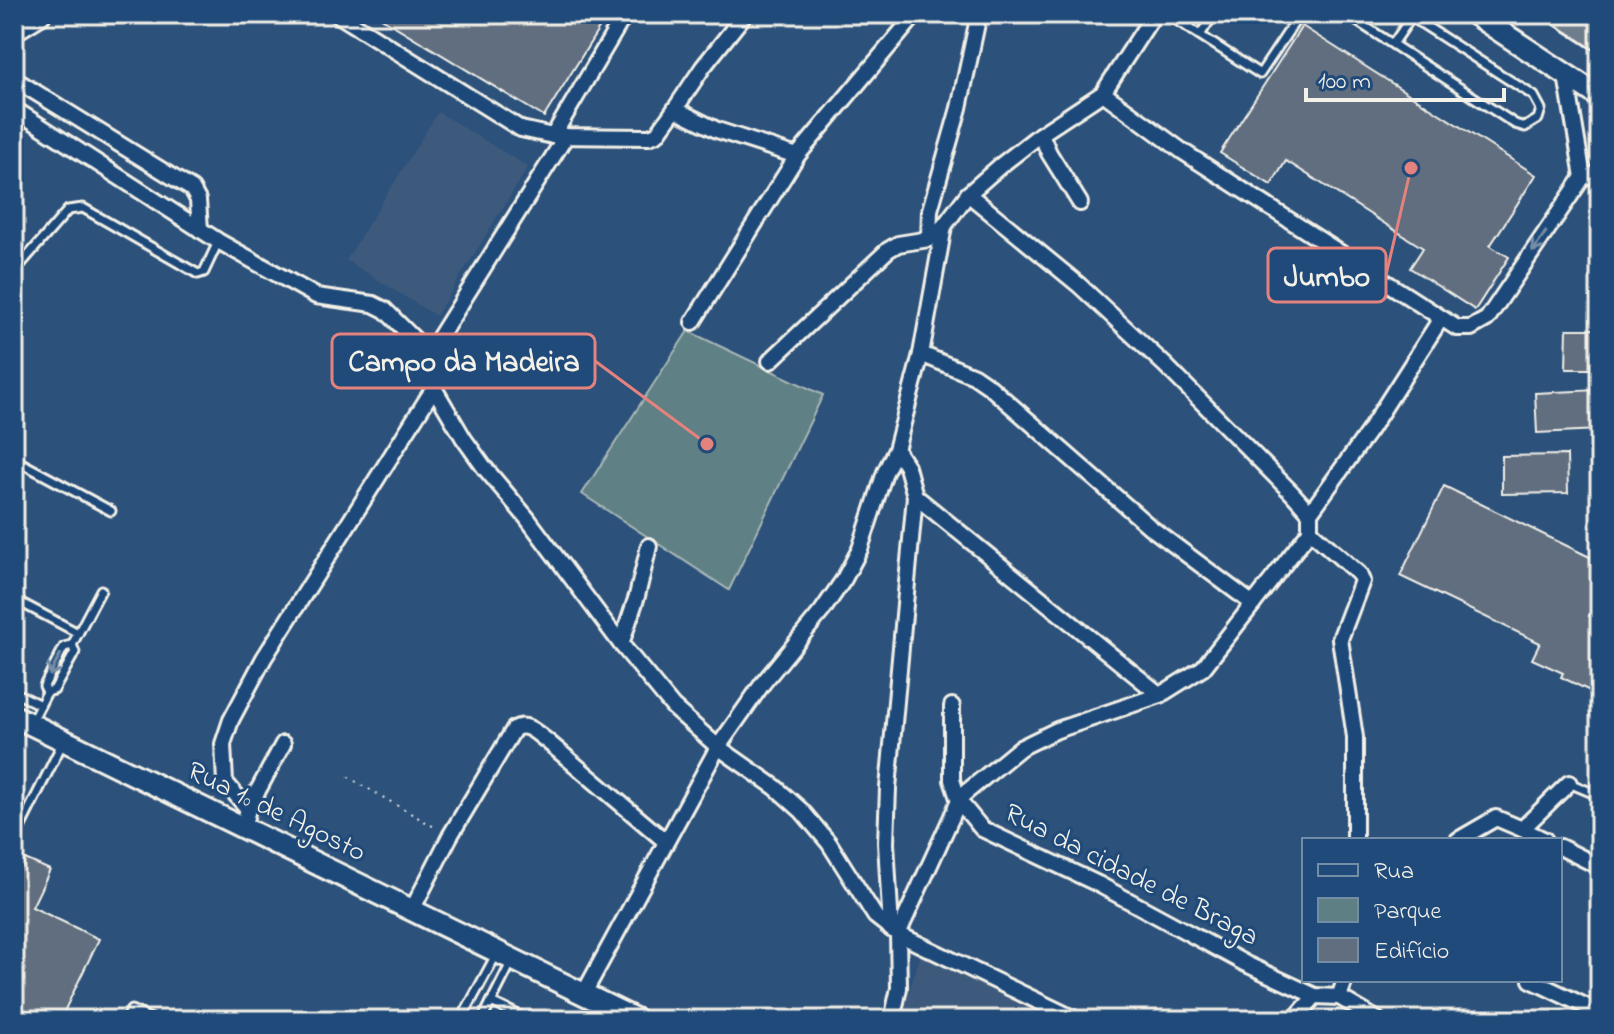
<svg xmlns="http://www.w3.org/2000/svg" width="1614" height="1034" font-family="'Indie Flower',sans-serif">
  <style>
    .built { fill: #3c5a7c }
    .green { fill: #5e8085; stroke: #a9b8b6; stroke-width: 2 }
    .building { fill: #606e80; stroke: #f4f1e8; stroke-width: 2 }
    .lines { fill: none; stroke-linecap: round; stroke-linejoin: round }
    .lane-casing { stroke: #f4f1e8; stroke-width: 13 }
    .street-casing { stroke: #f4f1e8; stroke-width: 20 }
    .secondary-casing { stroke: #f4f1e8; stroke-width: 26 }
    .highway-casing { stroke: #f4f1e8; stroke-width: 30 }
    .path { stroke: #f4f1e8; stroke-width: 2; stroke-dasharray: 2 6; stroke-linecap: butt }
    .lane { stroke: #1f4a7a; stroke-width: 7 }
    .street { stroke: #1f4a7a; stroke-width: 14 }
    .secondary { stroke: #1f4a7a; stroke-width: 20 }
    .highway { stroke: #6d7d8c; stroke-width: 24 }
    .oneway { stroke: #748da6 }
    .labels { text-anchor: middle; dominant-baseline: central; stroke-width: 6; stroke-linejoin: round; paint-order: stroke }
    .street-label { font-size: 28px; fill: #f4f1e8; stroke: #1f4a7a }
    .leader { fill: none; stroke: #e4827e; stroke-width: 3 }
    .callout-dot { fill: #e4827e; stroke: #1f4a7a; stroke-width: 3 }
    .callout { fill: #1f4a7a; stroke: #e4827e; stroke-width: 3 }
    .callout-label { font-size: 30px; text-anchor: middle; font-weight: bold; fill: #f4f1e8 }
  </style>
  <rect width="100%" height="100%" fill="#2c517b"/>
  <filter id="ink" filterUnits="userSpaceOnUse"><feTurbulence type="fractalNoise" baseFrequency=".0125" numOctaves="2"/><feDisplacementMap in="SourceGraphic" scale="16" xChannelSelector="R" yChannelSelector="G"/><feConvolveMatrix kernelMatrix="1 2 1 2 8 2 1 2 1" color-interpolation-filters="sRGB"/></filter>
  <g filter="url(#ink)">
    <g class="built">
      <path d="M438,112L528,167L436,316L346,260Z"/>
      <path d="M921,954L1055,1020H900Z"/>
    </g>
    <path class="green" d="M688,331L823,395L729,590L582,494Z"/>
    <g class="building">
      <path d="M375,14H608L544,117Z"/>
      <path d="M1302,26L1536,175L1490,246L1509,257L1475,310L1410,268L1423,248L1286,161L1271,185L1220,153Z"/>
      <path d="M1567,329H1600V369H1566Z"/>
      <path d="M1597,390L1599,430L1537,433L1535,393Z"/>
      <path d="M1567,455L1568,493L1502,494V456Z"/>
      <path d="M1444,486L1600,562V594L1589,616L1600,621V696L1561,677L1563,673L1532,659L1540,643L1400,576Z"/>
      <path d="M25,859L50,870L32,907L99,939L60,1020H14V882Z"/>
    </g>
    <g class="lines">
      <defs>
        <g id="lane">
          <path d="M1167,14L1260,74L1300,14"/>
          <path d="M1346,14L1515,124L1525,127L1538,119L1541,109L1534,96L1407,14"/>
          <path d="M1188,27L1197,14"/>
          <path d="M1200,35L1214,14"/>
          <path d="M1393,44L1412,16"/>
          <path d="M14,272L68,210L83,208L198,274L204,272L218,242"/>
          <path d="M14,459L111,511"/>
          <path d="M14,599L78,633"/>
          <path d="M14,692L40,705"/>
          <path d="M47,692L44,686L64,647L72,645"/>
          <path d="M32,721L47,692L54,690L75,652L72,645L101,590"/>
          <path d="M1569,783L1600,796"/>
          <path d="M14,840L63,742"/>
          <path d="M491,1002L529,1020"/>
          <path d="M126,1020L131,1010L154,1020"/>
          <path d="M282,1020L284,1017L290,1020"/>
          <path d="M461,1020L496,955"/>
          <path d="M482,1020L512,961"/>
        </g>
        <g id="street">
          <path d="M337,14L521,129L553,136L649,137L657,134L675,109L717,130L797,156"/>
          <path d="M1566,75L1583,177"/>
          <path d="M14,79L192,189L198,200L200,230"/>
          <path d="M1103,93L1182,151L1457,328H1471L1487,319L1583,177L1600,173"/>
          <path d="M14,109L218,241L316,296L373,304L385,310L429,354L434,388L264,658L231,720L223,744L225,782L248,809L243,828"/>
          <path d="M675,109L703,67L745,14"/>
          <path d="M1041,134L1049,153L1080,203"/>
          <path d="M553,136L625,14"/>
          <path d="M968,194L1079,285L1165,365L1292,493L1310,513V531L1359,574L1362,581L1340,639L1355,737V840"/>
          <path d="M929,239L930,210L959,108L979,14"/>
          <path d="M693,322L797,156L916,14"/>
          <path d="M429,354L566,136"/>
          <path d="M921,354L974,376L990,387L1150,527L1253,604"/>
          <path d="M770,361L888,250L898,244L929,239L944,226L968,194L1000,166L1041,134L1103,93L1154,14"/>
          <path d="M434,388L464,439L484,467L527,518L621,644L673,707L718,747L775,787L802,811L829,843L875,916L898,934L1077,1020"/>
          <path d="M915,496L1160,695"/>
          <path d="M1310,513L1369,431L1440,320"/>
          <path d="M621,644L637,596L649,546"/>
          <path d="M952,706V780L959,801L982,829L1098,884L1246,964L1315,996L1339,997L1378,1020"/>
          <path d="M248,809L283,744"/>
          <path d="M1522,829L1545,840"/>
          <path d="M1458,840L1496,818L1522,829L1569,783"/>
          <path d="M1560,847L1600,867"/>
          <path d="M412,910L450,836L514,729C527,721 537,734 547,741L665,841"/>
          <path d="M891,929L886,843L888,788L915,496L907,467L896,450"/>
          <path d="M1531,980L1600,1013"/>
          <path d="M583,995L718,747L763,683L822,611L844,579L860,549L885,472L896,450L921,354L944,226"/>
          <path d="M1339,997L1345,980"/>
          <path d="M892,1020L899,988L898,934L959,801L964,794L1020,748L1057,730L1160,695L1203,668L1310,531"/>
          <path d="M1294,1020L1315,996"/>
        </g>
        <g id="secondary">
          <path d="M1474,14L1600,97"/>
          <path d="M14,30L40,14"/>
          <path d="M14,716L637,1020"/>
        </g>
        <path id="highway" d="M1563,14L1600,38"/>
      </defs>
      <use href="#lane" class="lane-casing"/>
      <use href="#street" class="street-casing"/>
      <use href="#secondary" class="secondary-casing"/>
      <use href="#highway" class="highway-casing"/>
      <path class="path" d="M348,777L438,829"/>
      <use href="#lane" class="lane"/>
      <use href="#street" class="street"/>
      <use href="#secondary" class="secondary"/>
      <use href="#highway" class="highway"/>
    </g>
    <defs><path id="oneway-shaft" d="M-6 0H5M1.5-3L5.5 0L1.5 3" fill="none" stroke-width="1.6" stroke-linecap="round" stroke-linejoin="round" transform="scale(2)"/></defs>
    <g class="oneway">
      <use href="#oneway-shaft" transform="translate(1539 242) rotate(124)"/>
      <use href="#oneway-shaft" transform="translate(55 665) rotate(117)"/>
    </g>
  </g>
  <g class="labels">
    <g class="street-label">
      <text transform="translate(276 813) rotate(26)">Rua 1º de Agosto</text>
      <text transform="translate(1131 876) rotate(27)">Rua da cidade de Braga</text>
    </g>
  </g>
  <path class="leader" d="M1411 168L1386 275M707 444L595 361"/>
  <g class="callout-dot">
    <circle cx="1411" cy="168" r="8"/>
    <circle cx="707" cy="444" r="8"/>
  </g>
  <g class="callout">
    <rect x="1268" y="248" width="118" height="54" rx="8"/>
    <rect x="332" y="334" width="263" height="54" rx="8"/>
  </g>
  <g class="callout-label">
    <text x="1327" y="286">Jumbo</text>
    <text x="464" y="371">Campo da Madeira</text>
  </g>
  <rect width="1614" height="1034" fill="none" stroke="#1f4a7a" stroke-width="48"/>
  <rect x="24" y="24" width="1566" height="986" fill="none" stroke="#f4f1e8" stroke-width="3" filter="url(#ink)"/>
  <rect x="1302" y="838" width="260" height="144" fill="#1f4a7a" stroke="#748da6" stroke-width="2"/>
  <rect x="1318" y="864" width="40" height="12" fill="#1f4a7a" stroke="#748da6" stroke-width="2"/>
  <text x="1374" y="878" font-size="24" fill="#f4f1e8">Rua</text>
  <rect x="1318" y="898" width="40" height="24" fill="#5e8085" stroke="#748da6" stroke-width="2"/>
  <text x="1374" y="918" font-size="24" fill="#f4f1e8">Parque</text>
  <rect x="1318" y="938" width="40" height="24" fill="#606e80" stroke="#748da6" stroke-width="2"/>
  <text x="1374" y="958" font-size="24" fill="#f4f1e8">Edifício</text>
  <path d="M1306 88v12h198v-12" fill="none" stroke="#f4f1e8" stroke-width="4"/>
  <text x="1318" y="88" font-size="24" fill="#f4f1e8" stroke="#1f4a7a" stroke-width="6" paint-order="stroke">100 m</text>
</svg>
